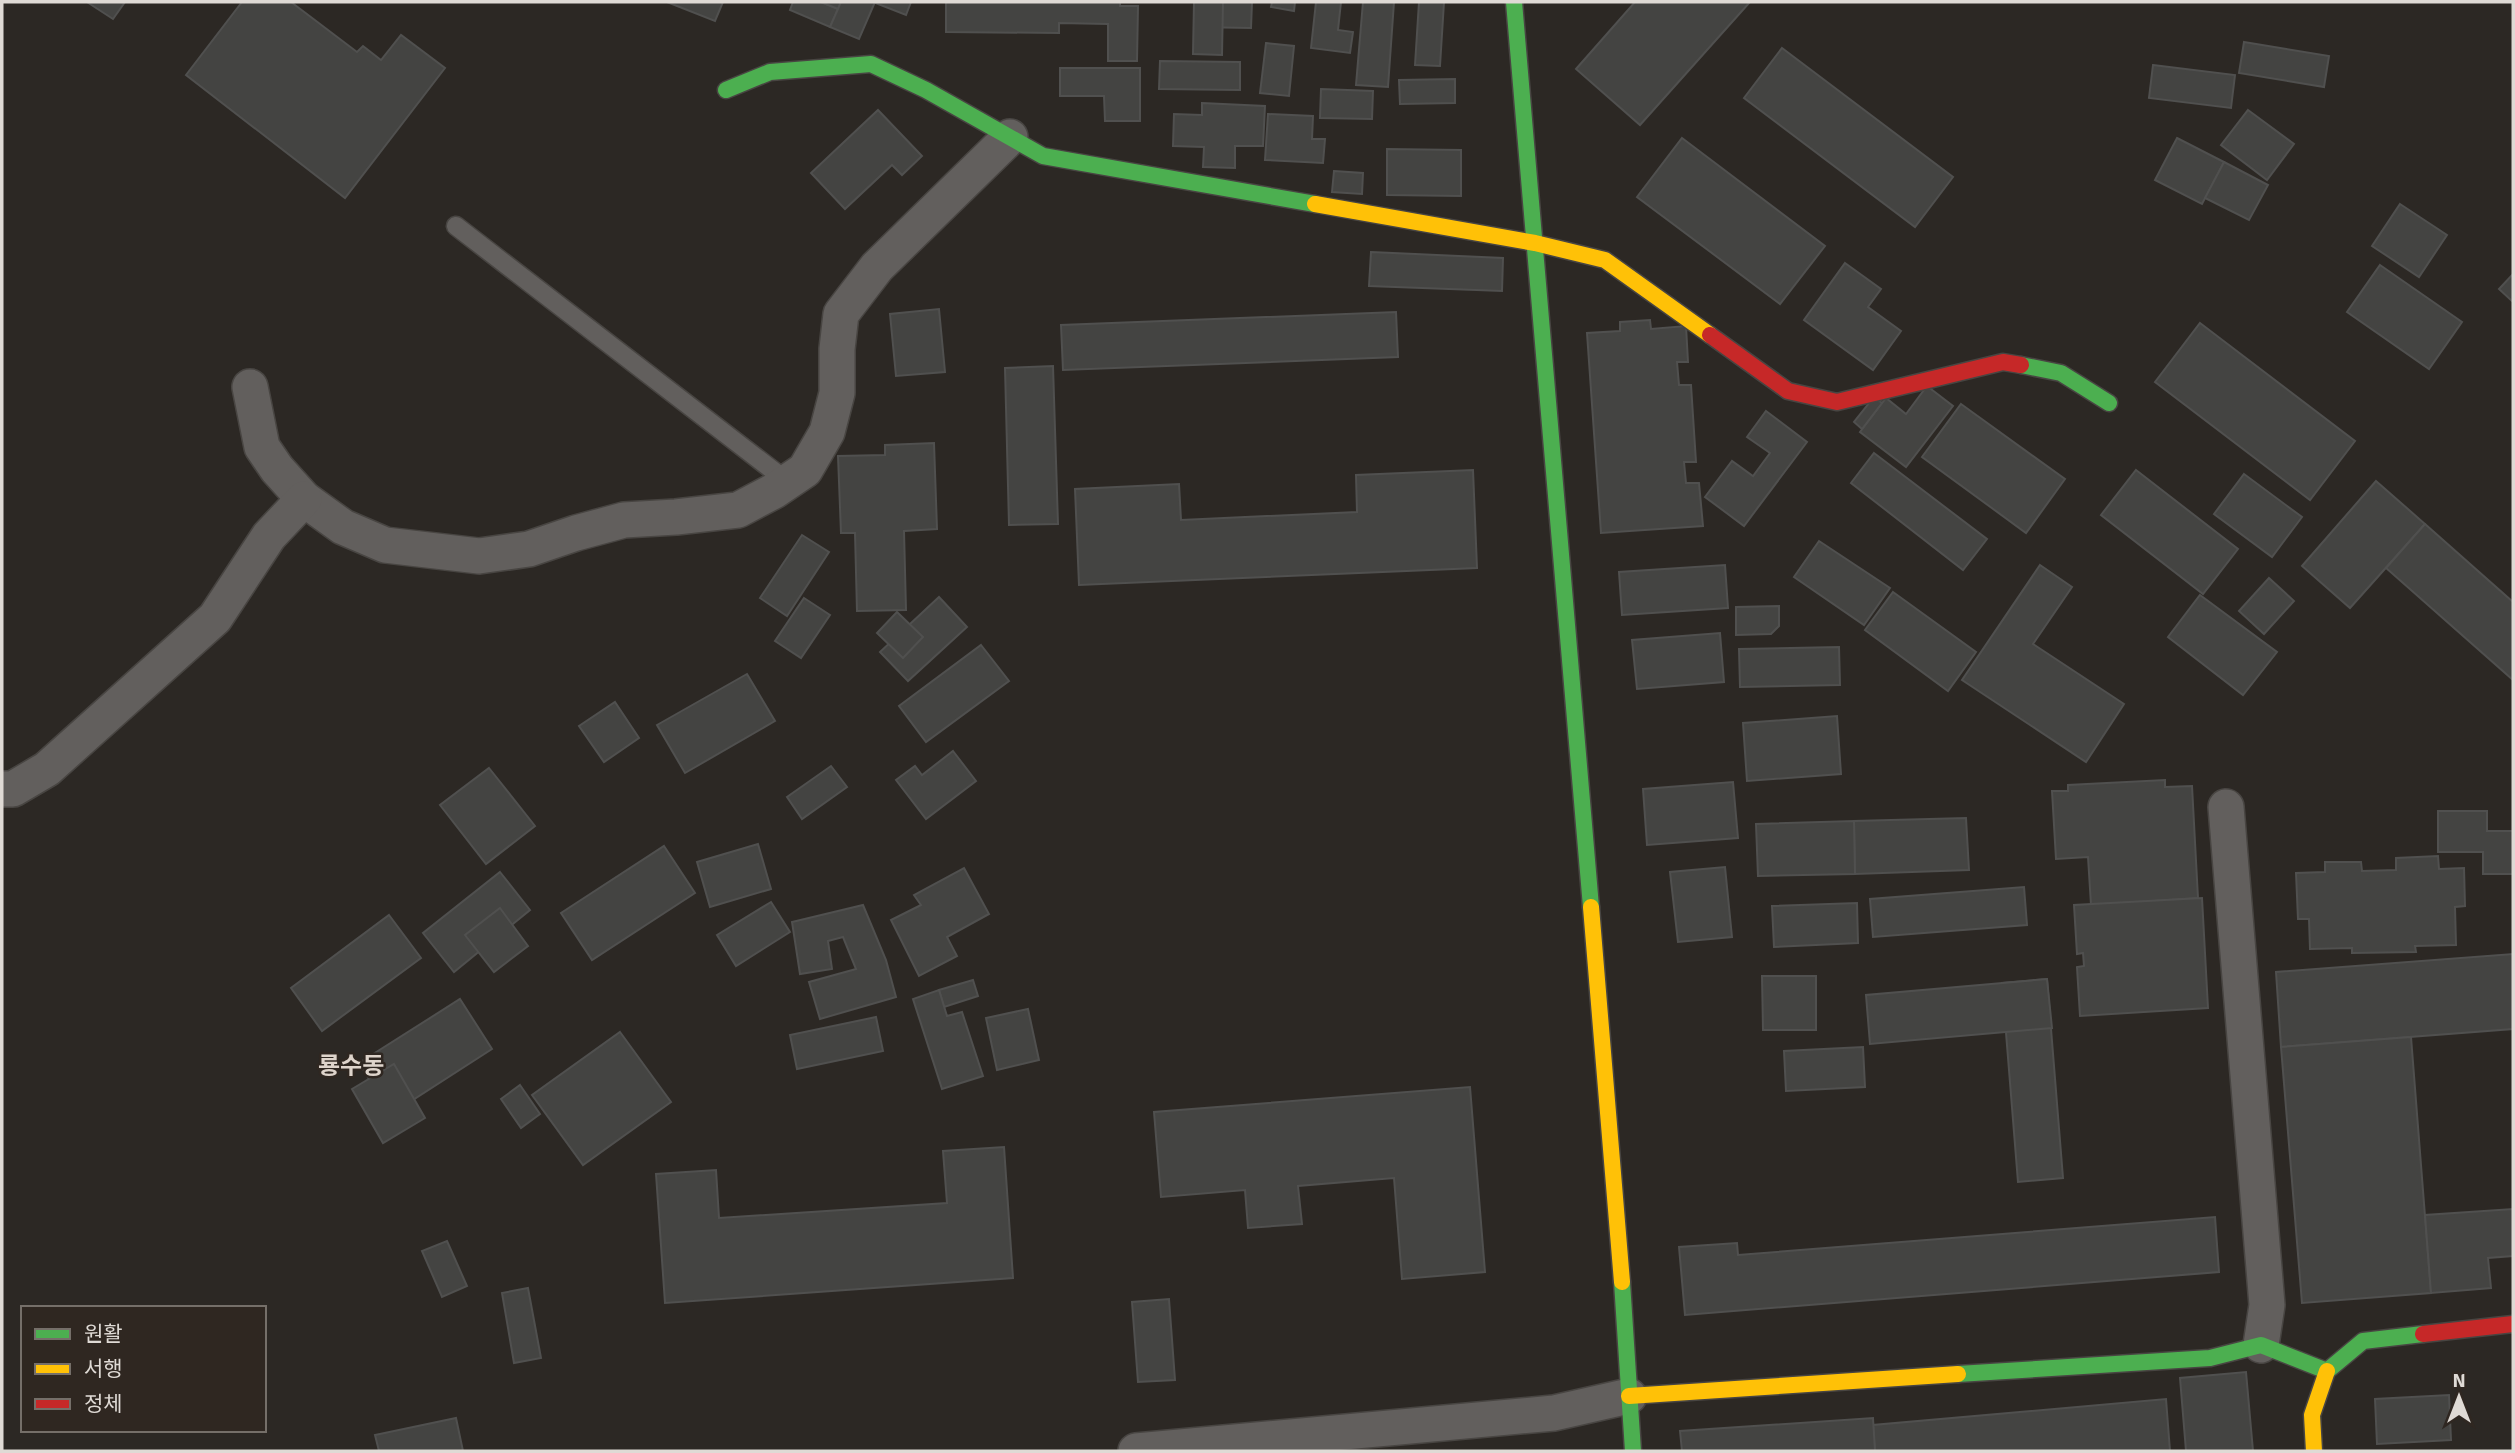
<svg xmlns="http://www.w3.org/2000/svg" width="2515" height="1453" font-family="Signika,'Noto Sans KR',sans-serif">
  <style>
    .building { fill: #444442; stroke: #50504f; stroke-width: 2 }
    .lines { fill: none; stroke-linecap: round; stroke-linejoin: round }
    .lane-casing { stroke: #484542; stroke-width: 21 }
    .street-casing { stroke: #484542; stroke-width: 38 }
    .fast-casing { stroke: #484542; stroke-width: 19 }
    .slow-casing { stroke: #484542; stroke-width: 19 }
    .jam-casing { stroke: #484542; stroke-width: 19 }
    .lane { stroke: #625f5d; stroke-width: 18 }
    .street { stroke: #625f5d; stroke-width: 35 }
    .fast { stroke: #4caf50; stroke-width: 16 }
    .slow { stroke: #ffc107; stroke-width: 16 }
    .jam { stroke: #c62828; stroke-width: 16 }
    .labels { text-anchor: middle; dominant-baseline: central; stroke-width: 5; stroke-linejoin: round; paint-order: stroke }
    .quarter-label { font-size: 24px; font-weight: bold; fill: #ded4cb; stroke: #2f2721 }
  </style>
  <rect width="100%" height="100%" fill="#2c2824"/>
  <g class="building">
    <path d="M87,2H125L113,19Z"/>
    <path d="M242,2H291L357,52L363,46L381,60L401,35L445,68L345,198L186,75Z"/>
    <path d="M667,2H723L715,21Z"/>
    <path d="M793,2H821L838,9L830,27L790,10Z"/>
    <path d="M821,2H841L838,9Z"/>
    <path d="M841,2H875L859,39L830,27Z"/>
    <path d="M873,2H911L906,15Z"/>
    <path d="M946,2H1120V6H1138L1137,61H1108V24L1059,23V33L946,32Z"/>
    <path d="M1194,2H1252L1251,28L1194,27Z"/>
    <path d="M1194,2H1223L1222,55L1193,54Z"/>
    <path d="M1272,2H1295L1294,11L1271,7Z"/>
    <path d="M1316,2H1341L1338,30L1353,32L1350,53L1311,48Z"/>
    <path d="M1363,2H1394L1388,87L1356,85Z"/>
    <path d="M1419,2H1444L1440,66L1415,65Z"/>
    <path d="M1635,2H1750L1640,125L1576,69Z"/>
    <path d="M2244,42L2329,56L2324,87L2239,73Z"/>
    <path d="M1266,43L1294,46L1289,96L1260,93Z"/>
    <path d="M1782,48L1953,177L1915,227L1744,98Z"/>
    <path d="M1160,61L1240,62V90L1159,89Z"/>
    <path d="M2153,65L2235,75L2231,108L2149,98Z"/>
    <path d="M1060,68H1140V121H1105L1104,96H1060Z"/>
    <path d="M1455,79V103L1400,104L1399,80Z"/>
    <path d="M1321,89L1373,91L1372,119L1320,118Z"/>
    <path d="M1202,103L1265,106L1263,146H1235V168L1203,167L1204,147L1173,146L1174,114L1202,115Z"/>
    <path d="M878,110L922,156L902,175L892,165L845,209L811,173Z"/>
    <path d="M2248,110L2294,144L2267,180L2221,145Z"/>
    <path d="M1268,114L1313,116L1312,139H1325L1323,163L1265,160Z"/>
    <path d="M1682,138L1825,246L1780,304L1637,197Z"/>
    <path d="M2177,138L2224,162L2202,204L2155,180Z"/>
    <path d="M1387,149L1461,150V196L1387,195Z"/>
    <path d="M2224,162L2268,185L2249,220L2205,198Z"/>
    <path d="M1334,171L1363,173L1362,194L1332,192Z"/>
    <path d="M2400,204L2447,235L2419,277L2372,246Z"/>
    <path d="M1371,252L1503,258L1502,291L1369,286Z"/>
    <path d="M1845,263L1881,289L1868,307L1901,331L1873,370L1804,320Z"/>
    <path d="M2380,265L2462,322L2429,369L2347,312Z"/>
    <path d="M2513,274V302L2499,289Z"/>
    <path d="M939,309L945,372L896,376L890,314Z"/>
    <path d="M1396,312L1398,357L1063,370L1061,325Z"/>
    <path d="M1650,320L1651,329L1686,326L1688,362H1677L1679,385H1691L1696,462H1684L1686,483H1699L1703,526L1601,533L1587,333L1620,331V322Z"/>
    <path d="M2200,323L2355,441L2310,500L2155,382Z"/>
    <path d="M1053,366L1058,524L1009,525L1005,368Z"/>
    <path d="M1927,386L1953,406L1906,467L1860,432L1886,398L1906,414Z"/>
    <path d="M1874,397L1882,403L1862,429L1854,422Z"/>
    <path d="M1961,404L2065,479L2026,533L1922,457Z"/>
    <path d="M1766,411L1807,442L1744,526L1705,497L1732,461L1753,476L1770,453L1747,437Z"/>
    <path d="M934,443L937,529L904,531L906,610L857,611L855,533H841L838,456L885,455V445Z"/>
    <path d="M1874,453L1987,539L1963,570L1851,483Z"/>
    <path d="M1473,470L1477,568L1079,585L1075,489L1179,484L1181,520L1357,512L1356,475Z"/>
    <path d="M2136,470L2238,549L2203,594L2101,515Z"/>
    <path d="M2244,474L2302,517L2272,557L2214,514Z"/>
    <path d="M2376,481L2425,524L2350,608L2302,566Z"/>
    <path d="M2425,524L2513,602V680L2386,568Z"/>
    <path d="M802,535L829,552L787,616L760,598Z"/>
    <path d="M1819,541L1890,588L1864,625L1794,577Z"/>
    <path d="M1725,565L1728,608L1622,615L1619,572Z"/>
    <path d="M2040,565L2072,587L2033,644L2124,704L2086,762L1962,680Z"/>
    <path d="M2269,578L2294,601L2264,634L2239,611Z"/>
    <path d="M1893,592L1976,652L1948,691L1865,630Z"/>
    <path d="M2200,595L2277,652L2243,695L2168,637Z"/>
    <path d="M939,597L967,627L908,681L880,652Z"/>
    <path d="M804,598L830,615L801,658L775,641Z"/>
    <path d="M1779,606V626L1771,634L1736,635V607Z"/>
    <path d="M897,612L923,637L903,658L877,633Z"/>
    <path d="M1720,633L1724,682L1637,689L1632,640Z"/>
    <path d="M981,645L1009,681L926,742L899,706Z"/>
    <path d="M1839,647L1840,685L1740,687L1739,649Z"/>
    <path d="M747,674L775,721L685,773L657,725Z"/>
    <path d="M615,702L639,738L604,762L579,726Z"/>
    <path d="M1837,716L1841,774L1747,781L1743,723Z"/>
    <path d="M953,751L976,781L926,819L896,780L915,766L922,775Z"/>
    <path d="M831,766L847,787L802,819L787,797Z"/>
    <path d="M489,768L535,826L486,864L440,805Z"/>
    <path d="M2165,780V787L2192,786L2198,898L2091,905L2088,857L2056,859L2052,791H2068V785Z"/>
    <path d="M1733,782L1738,838L1647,845L1643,789Z"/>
    <path d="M2438,811H2487V831H2513V874H2483V852H2438Z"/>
    <path d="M1966,818L1969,870L1855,874L1854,821Z"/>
    <path d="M1854,821L1855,874L1758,876L1756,824Z"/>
    <path d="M758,844L771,889L710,907L697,862Z"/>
    <path d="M664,846L695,893L592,960L561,913Z"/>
    <path d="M2438,856L2439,869L2464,868L2465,906L2455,907L2456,945L2415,946L2416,952L2352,953V948L2310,949L2309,919H2298L2296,873L2325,872V862H2361L2362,871L2396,870V858Z"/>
    <path d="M1725,867L1732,937L1678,942L1670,872Z"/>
    <path d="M964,868L989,914L947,937L957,956L919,976L891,920L921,905L914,895Z"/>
    <path d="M500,872L530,910L454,972L423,933Z"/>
    <path d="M2024,887L2027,925L1873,937L1870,899Z"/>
    <path d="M2202,898L2208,1008L2080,1016L2077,967L2084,966L2083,953L2077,954L2074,905Z"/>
    <path d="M771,902L790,932L736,966L717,935Z"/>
    <path d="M1857,903L1858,943L1774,947L1772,906Z"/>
    <path d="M863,905L886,960L896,997L820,1019L809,982L856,969L843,937L828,941L832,969L800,974L792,922Z"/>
    <path d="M500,908L528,946L494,972L465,935Z"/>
    <path d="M389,915L421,958L322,1031L291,988Z"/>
    <path d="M2513,954V1029L2281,1047L2276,972Z"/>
    <path d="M1762,976H1816V1030H1763Z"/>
    <path d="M2047,979L2063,1178L2018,1182L2002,983Z"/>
    <path d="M2047,979L2052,1028L1870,1044L1866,995Z"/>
    <path d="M973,980L978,996L944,1007L939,990Z"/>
    <path d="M939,990L947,1016L962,1012L983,1076L942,1089L913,999Z"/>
    <path d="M460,999L492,1049L391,1114L359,1063Z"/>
    <path d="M1028,1009L1039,1060L997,1070L986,1018Z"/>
    <path d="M876,1017L883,1051L797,1069L790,1035Z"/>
    <path d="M620,1032L671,1102L583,1165L532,1095Z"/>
    <path d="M2411,1037L2431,1293L2302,1303L2281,1047Z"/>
    <path d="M1863,1047L1865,1087L1786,1091L1784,1051Z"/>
    <path d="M394,1064L425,1118L383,1143L352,1089Z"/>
    <path d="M520,1085L540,1114L521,1128L501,1099Z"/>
    <path d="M1470,1087L1485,1272L1402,1279L1394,1178L1298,1186L1302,1224L1248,1228L1245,1190L1161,1197L1154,1112Z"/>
    <path d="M1004,1147L1013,1278L665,1303L656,1174L716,1170L719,1218L947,1203L943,1151Z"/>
    <path d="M2513,1209V1256L2488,1258L2491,1288L2431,1293L2425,1215Z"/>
    <path d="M2215,1217L2219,1272L1685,1315L1679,1247L1737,1243L1738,1255Z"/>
    <path d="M447,1241L467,1286L442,1297L422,1251Z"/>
    <path d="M528,1288L541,1358L514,1363L502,1293Z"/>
    <path d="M1169,1299L1175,1380L1138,1382L1132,1302Z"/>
    <path d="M2246,1372L2253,1451H2186L2180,1378Z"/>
    <path d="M2449,1395L2451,1440L2377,1444L2375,1399Z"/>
    <path d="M2166,1399L2170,1451H1875L1873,1425Z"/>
    <path d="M456,1418L463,1451H379L375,1435Z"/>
    <path d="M1873,1418L1875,1451H1682L1680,1431Z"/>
  </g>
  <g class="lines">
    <defs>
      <path id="lane" d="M456,226L788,482"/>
      <g id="street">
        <path d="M250,387L262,447L277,469L304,499L343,527L385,545L479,556L529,549L576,533L624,520L676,517L738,510L774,491L805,470L827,432L837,393V349L841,314L877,267L1010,137"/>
        <path d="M2,789H13L47,769L215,618L269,536L304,499"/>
        <path d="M2226,807L2267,1305L2261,1345"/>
        <path d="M1136,1451L1554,1413L1629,1396"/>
      </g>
      <g id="fast">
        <path d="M1514,2L1591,907"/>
        <path d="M726,90L770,72L871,64L926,90L1043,156L1315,204"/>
        <path d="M2021,365L2061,373L2109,403"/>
        <path d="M1622,1282L1633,1451"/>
        <path d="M1958,1374L2210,1358L2261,1345L2327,1371L2363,1341L2423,1334"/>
      </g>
      <g id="slow">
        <path d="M1315,204L1535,243L1605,260L1710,335"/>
        <path d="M1591,907L1622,1282"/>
        <path d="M1629,1396L1958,1374"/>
        <path d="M2314,1451L2312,1415L2327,1371"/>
      </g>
      <g id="jam">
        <path d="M1710,335L1788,391L1837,402L2003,362L2021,365"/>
        <path d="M2423,1334L2513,1324"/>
      </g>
    </defs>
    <use href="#lane" class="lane-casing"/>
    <use href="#street" class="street-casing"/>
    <use href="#fast" class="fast-casing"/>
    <use href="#slow" class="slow-casing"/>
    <use href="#jam" class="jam-casing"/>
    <use href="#lane" class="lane"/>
    <use href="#street" class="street"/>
    <use href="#fast" class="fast"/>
    <use href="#slow" class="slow"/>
    <use href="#jam" class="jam"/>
  </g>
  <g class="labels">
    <g class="quarter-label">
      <text x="351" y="1066">룡수동</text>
    </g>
  </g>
  <rect width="2515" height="1453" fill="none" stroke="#dfdad5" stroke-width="7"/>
  <rect x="21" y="1306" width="245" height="126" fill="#2f2721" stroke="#756f69" stroke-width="2"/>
  <rect x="35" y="1329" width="35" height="10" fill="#4caf50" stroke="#756f69" stroke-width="2"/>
  <text x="84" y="1341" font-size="21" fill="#dfdad5">원활</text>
  <rect x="35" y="1364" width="35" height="10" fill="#ffc107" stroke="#756f69" stroke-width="2"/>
  <text x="84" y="1376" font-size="21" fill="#dfdad5">서행</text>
  <rect x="35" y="1399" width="35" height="10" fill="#c62828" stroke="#756f69" stroke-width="2"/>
  <text x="84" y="1411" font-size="21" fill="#dfdad5">정체</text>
  <g transform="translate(2459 1397)" stroke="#2f2721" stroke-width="5" paint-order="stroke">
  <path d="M0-5L12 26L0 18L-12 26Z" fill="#dfdad5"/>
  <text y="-10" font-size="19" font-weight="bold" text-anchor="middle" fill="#dfdad5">N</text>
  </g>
</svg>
